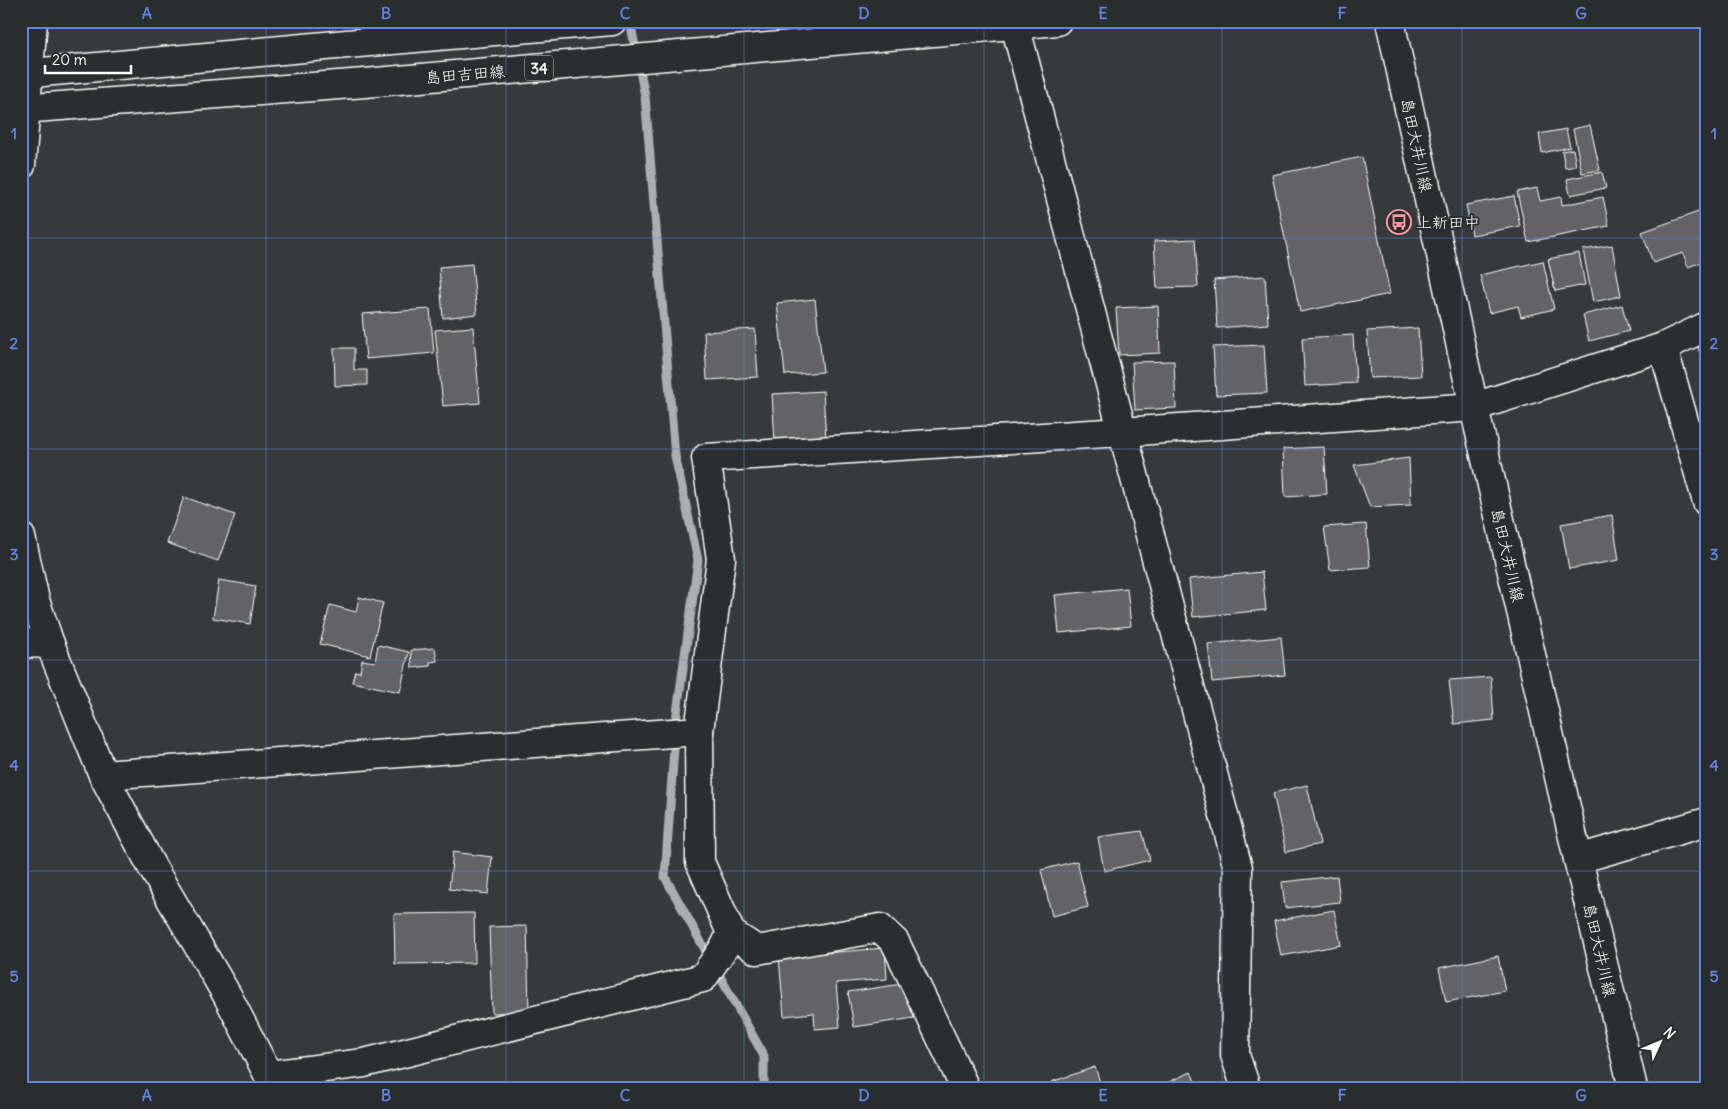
<svg xmlns="http://www.w3.org/2000/svg" width="1728" height="1109" font-family="Delius,'Klee One',sans-serif">
  <style>
    .lines { fill: none; stroke-linecap: round; stroke-linejoin: round }
    .stream { stroke: #adaeaf; stroke-width: 9 }
    .building { fill: #636465; stroke: #fff }
    .minor-casing { stroke: #fff; stroke-width: 31 }
    .tertiary-casing { stroke: #fff; stroke-width: 31 }
    .secondary-casing { stroke: #fff; stroke-width: 31 }
    .primary-casing { stroke: #fff; stroke-width: 31 }
    .minor { stroke: #2a2d2e; stroke-width: 28 }
    .tertiary { stroke: #2a2d2e; stroke-width: 28 }
    .secondary { stroke: #2a2d2e; stroke-width: 28 }
    .primary { stroke: #2a2d2e; stroke-width: 28 }
    .grid { fill: none; stroke: #6183e4; stroke-width: 1; stroke-opacity: 0.55 }
    .labels { text-anchor: middle; dominant-baseline: central; stroke-width: 4; stroke-linejoin: round; paint-order: stroke }
    .shield { fill: #2a2d2e; stroke: #bfc0c0; stroke-width: 1 }
    .shield-label { font-size: 15px; font-weight: bold; fill: #fff }
    .street-label { font-size: 16px; fill: #fff; stroke: #2a2d2e }
    .poi-label { font-size: 16px; fill: #fff; stroke: #2a2d2e; text-anchor: start }
    .neatline { fill: none; stroke: #6183e4; stroke-width: 2 }
    .grid-label { font-size: 16px; text-anchor: middle; font-weight: bold; fill: #6183e4 }
  </style>
  <rect width="100%" height="100%" fill="#373a3b"/>
  <filter id="ink" filterUnits="userSpaceOnUse"><feTurbulence type="fractalNoise" baseFrequency=".02" numOctaves="2"/><feDisplacementMap in="SourceGraphic" scale="10" xChannelSelector="R" yChannelSelector="G"/><feConvolveMatrix kernelMatrix="1 2 1 2 8 2 1 2 1" color-interpolation-filters="sRGB"/></filter>
  <g filter="url(#ink)">
    <g class="lines">
      <path class="stream" d="M630,21L645,96L675,456L698,560L676,720L665,877L764,1056V1088"/>
    </g>
    <g class="building">
      <path d="M1590,125L1600,170L1582,173L1573,129Z"/>
      <path d="M1566,129L1570,147L1542,153L1539,134Z"/>
      <path d="M1573,149L1576,166L1565,168L1562,151Z"/>
      <path d="M1362,157L1390,294L1300,312L1272,175Z"/>
      <path d="M1602,172L1606,188L1570,195L1567,179Z"/>
      <path d="M1537,188L1540,201L1561,197L1562,205L1603,197L1609,226L1528,242L1517,192Z"/>
      <path d="M1514,196L1520,226L1472,235L1466,205Z"/>
      <path d="M1701,211L1707,226V260L1688,267L1683,253L1653,263L1642,232Z"/>
      <path d="M1195,239L1198,287L1157,288L1154,241Z"/>
      <path d="M1612,245L1621,296L1593,302L1583,250Z"/>
      <path d="M1579,253L1585,285L1555,291L1548,259Z"/>
      <path d="M1543,261L1554,309L1521,317L1518,306L1489,313L1480,275Z"/>
      <path d="M472,264L477,314L443,318L439,267Z"/>
      <path d="M1265,276L1268,324L1217,328L1214,280Z"/>
      <path d="M815,299L823,372L785,375L777,303Z"/>
      <path d="M1622,305L1629,331L1589,341L1583,315Z"/>
      <path d="M1158,306L1160,353L1119,355L1116,308Z"/>
      <path d="M430,309L434,353L366,359L362,314Z"/>
      <path d="M473,327L480,403L443,406L435,330Z"/>
      <path d="M1418,328L1421,376L1370,378L1367,331Z"/>
      <path d="M755,329L758,377L707,380L704,332Z"/>
      <path d="M1353,335L1356,383L1305,386L1302,338Z"/>
      <path d="M1707,341V380L1697,343Z"/>
      <path d="M1264,345L1267,393L1216,395L1213,347Z"/>
      <path d="M334,348H354V370H367V385L335,386Z"/>
      <path d="M1174,361L1176,408L1135,410L1132,362Z"/>
      <path d="M823,391L826,439L775,442L772,394Z"/>
      <path d="M1324,447L1327,494L1285,497L1283,449Z"/>
      <path d="M1409,458L1411,505L1370,507L1354,465Z"/>
      <path d="M184,497L235,515L218,561L167,543Z"/>
      <path d="M1612,515L1619,560L1569,569L1561,524Z"/>
      <path d="M1366,524L1370,567L1330,570L1324,527Z"/>
      <path d="M1262,572L1266,610L1193,617L1189,579Z"/>
      <path d="M219,580L256,586L250,624L213,618Z"/>
      <path d="M1127,588L1131,626L1059,633L1055,595Z"/>
      <path d="M359,597L383,603L370,656L320,644L330,605L356,612Z"/>
      <path d="M1281,637L1285,675L1212,682L1208,644Z"/>
      <path d="M378,645L409,652L400,692L352,682L355,671L360,672L362,660L375,662Z"/>
      <path d="M435,648L437,661L430,662V666L412,668L411,650Z"/>
      <path d="M1491,677L1494,720L1454,724L1449,680Z"/>
      <path d="M1307,785L1320,844L1286,852L1273,793Z"/>
      <path d="M1142,831L1150,860L1104,871L1098,837Z"/>
      <path d="M453,852L492,857L488,894L449,889Z"/>
      <path d="M1077,861L1088,907L1052,916L1041,870Z"/>
      <path d="M1337,876L1340,902L1285,908L1282,882Z"/>
      <path d="M1334,910L1341,945L1281,956L1274,921Z"/>
      <path d="M474,913L475,963L395,964L394,914Z"/>
      <path d="M527,926L529,1012L492,1013L489,927Z"/>
      <path d="M885,948L887,979L836,983L840,1027L815,1029L814,1013L784,1016L779,957Z"/>
      <path d="M1498,956L1505,991L1446,1002L1439,968Z"/>
      <path d="M909,983L914,1018L854,1027L848,992Z"/>
      <path d="M1095,1067L1102,1088H1053L1051,1082Z"/>
      <path d="M1191,1072L1198,1088H1155Z"/>
    </g>
    <g class="lines">
      <defs>
        <g id="minor">
          <path d="M1015,25L1238,868L1235,1055L1246,1088"/>
          <path d="M1663,347L1707,502"/>
          <path d="M21,643L50,644"/>
          <path d="M699,731L700,862L731,933L757,950L880,928L895,942L965,1088"/>
          <path d="M103,775L699,731L721,559L706,458L1123,432L1474,407L1663,347L1707,326"/>
          <path d="M1578,859L1707,822"/>
          <path d="M269,1075L364,1063L703,978L725,946L731,933"/>
        </g>
        <g id="tertiary">
          <path d="M21,165L33,21"/>
          <path d="M21,537L35,600L50,644L103,775L152,867L227,995L275,1088"/>
        </g>
        <path id="secondary" d="M1390,21L1474,407L1578,859L1633,1088"/>
        <g id="primary">
          <path d="M21,74L358,43L612,21"/>
          <path d="M21,109L365,83L1057,21"/>
        </g>
      </defs>
      <use href="#minor" class="minor-casing"/>
      <use href="#tertiary" class="tertiary-casing"/>
      <use href="#secondary" class="secondary-casing"/>
      <use href="#primary" class="primary-casing"/>
      <use href="#minor" class="minor"/>
      <use href="#tertiary" class="tertiary"/>
      <use href="#secondary" class="secondary"/>
      <use href="#primary" class="primary"/>
    </g>
  </g>
  <path class="grid" d="M266,21V1088M506,21V1088M744,21V1088M984,21V1088M1222,21V1088M1462,21V1088M21,238H1707M21,449H1707M21,660H1707M21,871H1707"/>
  <defs>
    <symbol id="bus-ring" viewBox="-11 -11 22 22"><circle r="9.5" fill="#2a2d2e" stroke="#ff9aa2" stroke-width="1.5"/><path d="M-5-6H5V4H4V6H2V4H-2V6H-4V4H-5ZM-3.5-4V0h7V-4ZM-3.5 1.2v1.5H-2V1.2ZM2 1.2v1.5H3.5V1.2Z" fill="#ff9aa2"/></symbol>
  </defs>
  <g fill-rule="evenodd">
    <use href="#bus-ring" x="1385" y="208" width="28" height="28"/>
  </g>
  <g class="labels">
    <rect class="shield" x="525" y="55.5" width="28" height="25" rx="4"/>
    <g class="shield-label">
      <text x="539" y="68">34</text>
    </g>
    <g class="street-label">
      <text transform="translate(465 74) rotate(-5)">島田吉田線</text>
      <text transform="translate(1417 145) rotate(78)">島田大井川線</text>
      <text transform="translate(1508 555) rotate(77)">島田大井川線</text>
      <text transform="translate(1600 950) rotate(77)">島田大井川線</text>
    </g>
    <g class="poi-label">
      <text x="1416" y="222">上新田中</text>
    </g>
  </g>
  <rect width="1728" height="1109" fill="none" stroke="#2a2d2e" stroke-width="55"/>
  <g transform="translate(1660 1042) rotate(46)" stroke="#2a2d2e" stroke-width="4" paint-order="stroke">
  <path d="M0-4L9 19L0 12L-9 19Z" fill="#ffffff"/>
  <text y="-8" font-size="14" font-weight="bold" text-anchor="middle" fill="#ffffff">N</text>
  </g>
  <path d="M45 65v8h86v-8" fill="none" stroke="#ffffff" stroke-width="2.5"/>
  <text x="52" y="65" font-size="15" fill="#ffffff" stroke="#2a2d2e" stroke-width="4" paint-order="stroke">20 m</text>
  <rect x="28" y="28" width="1672" height="1054" class="neatline"/>
  <g class="grid-label">
    <text x="147" y="19">A</text>
    <text x="386" y="19">B</text>
    <text x="625" y="19">C</text>
    <text x="864" y="19">D</text>
    <text x="1103" y="19">E</text>
    <text x="1342" y="19">F</text>
    <text x="1581" y="19">G</text>
    <text x="14" y="139">1</text>
    <text x="1714" y="139">1</text>
    <text x="14" y="349">2</text>
    <text x="1714" y="349">2</text>
    <text x="14" y="560">3</text>
    <text x="1714" y="560">3</text>
    <text x="14" y="771">4</text>
    <text x="1714" y="771">4</text>
    <text x="14" y="982">5</text>
    <text x="1714" y="982">5</text>
    <text x="147" y="1101">A</text>
    <text x="386" y="1101">B</text>
    <text x="625" y="1101">C</text>
    <text x="864" y="1101">D</text>
    <text x="1103" y="1101">E</text>
    <text x="1342" y="1101">F</text>
    <text x="1581" y="1101">G</text>
  </g>
</svg>
